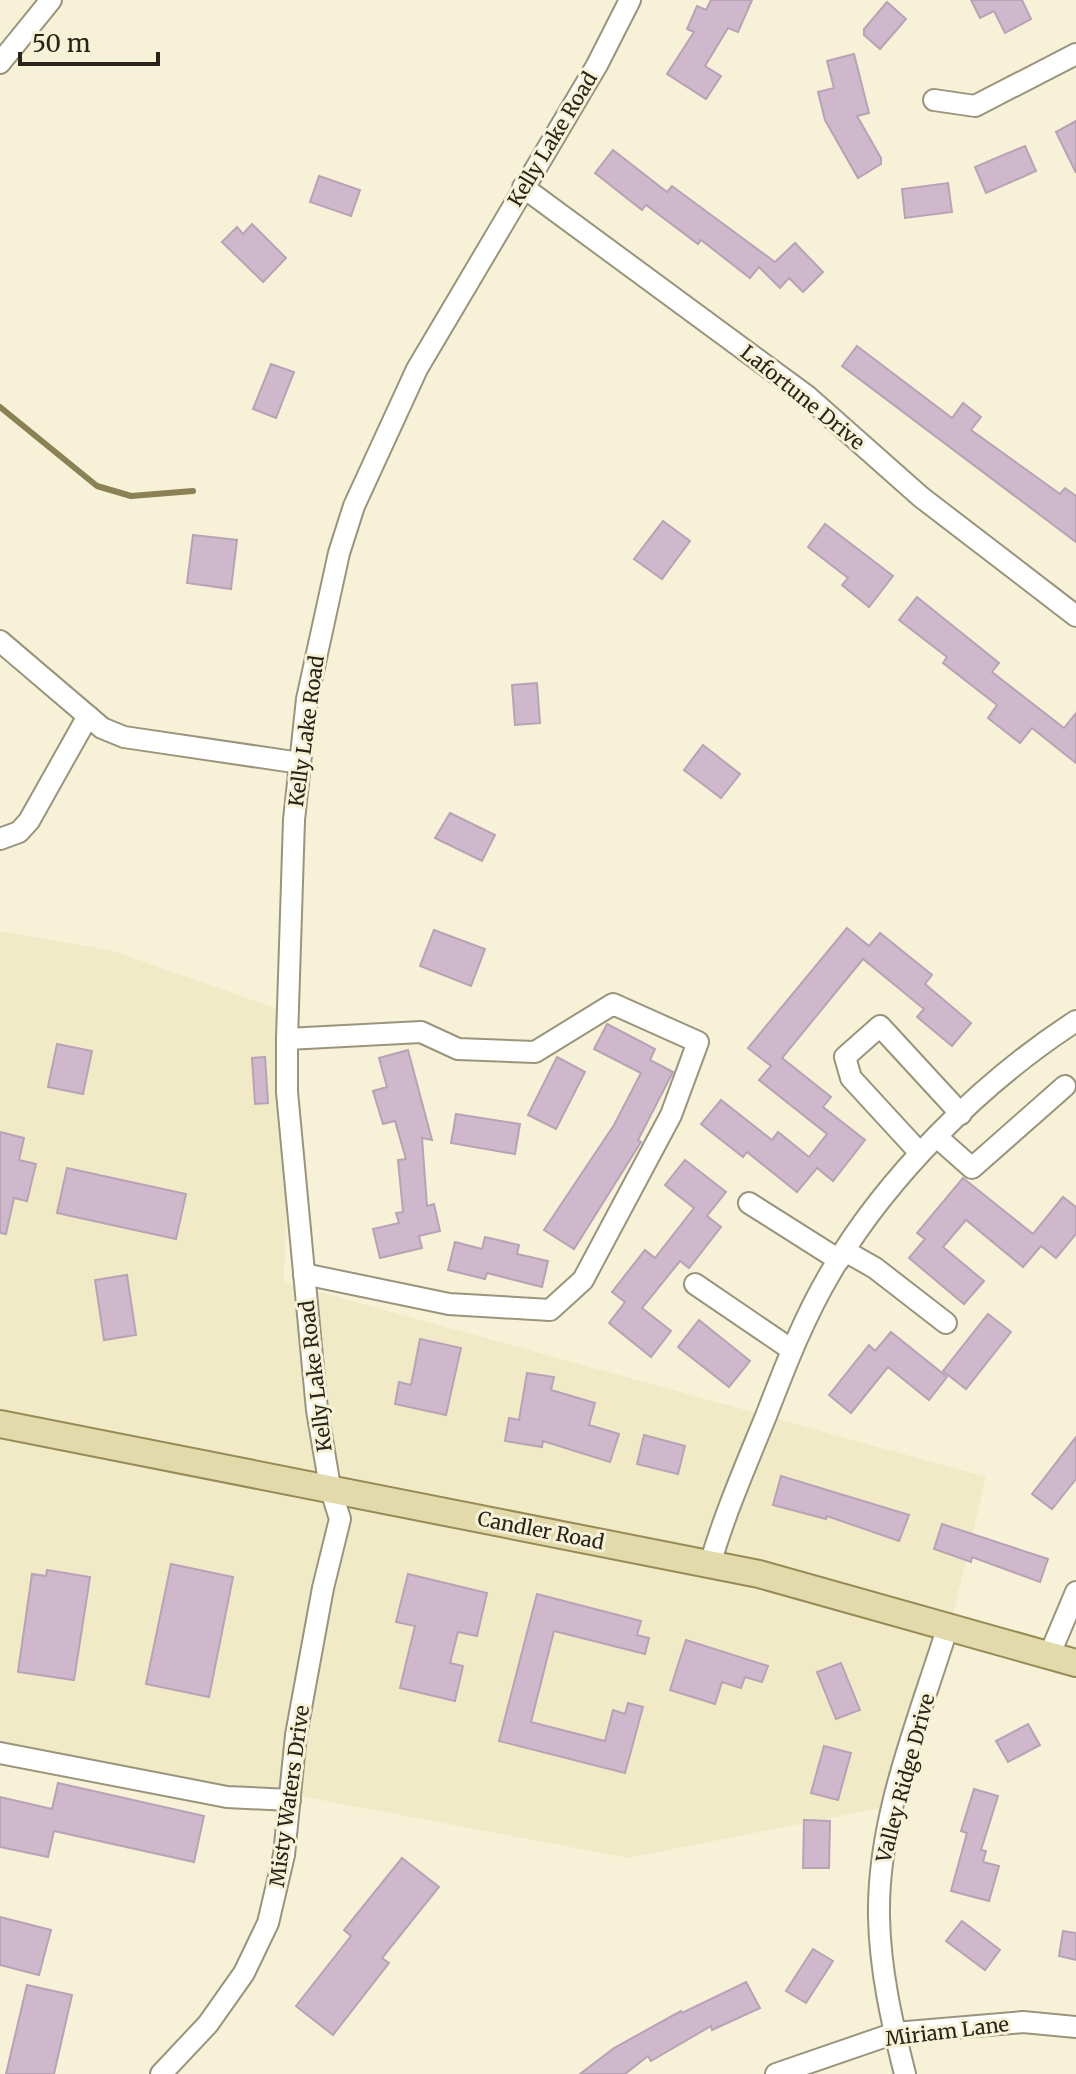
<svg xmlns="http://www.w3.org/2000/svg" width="1076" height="2074" font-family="Merriweather,serif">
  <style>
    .built { fill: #f1eac7 }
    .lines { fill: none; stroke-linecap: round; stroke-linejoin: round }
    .stream { stroke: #8a8154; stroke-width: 6 }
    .building { fill: #cfb8cc; stroke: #b8a2b5; stroke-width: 2 }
    .minor-casing { stroke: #99947b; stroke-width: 24 }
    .major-casing { stroke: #968a55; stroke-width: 30 }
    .minor { stroke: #fff; stroke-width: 20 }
    .major { stroke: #e3daac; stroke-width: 26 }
    .labels { text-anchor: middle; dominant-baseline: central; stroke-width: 6; stroke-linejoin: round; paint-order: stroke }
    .street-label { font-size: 20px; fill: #27251a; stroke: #f7f2d7 }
  </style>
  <rect width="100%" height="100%" fill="#f7f2d7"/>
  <path class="built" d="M0,931L113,951L292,1014L284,1282L986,1477L952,1619L881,1808L628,1858L295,1795L0,1754Z"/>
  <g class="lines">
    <path class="stream" d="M0,407L97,486L131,496L193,491"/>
  </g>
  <g class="building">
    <path d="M711,0H752L738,32L728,28L705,66L721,76L706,99L667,74L694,32L687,29L697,6L706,10Z"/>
    <path d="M971,0H1022L1031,19L1005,33L994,11L980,18Z"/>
    <path d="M887,2L906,19L880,49L864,35V29Z"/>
    <path d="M854,54L869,113L857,116L881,158V164L858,178L825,120L818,92L834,88L827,61Z"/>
    <path d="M1076,121V173L1056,132Z"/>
    <path d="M1025,146L1036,171L986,193L975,167Z"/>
    <path d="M613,150L667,192L672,186L775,262L795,243L823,272L803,292L789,278L780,288L759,267L750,278L701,240L698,244L646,205L642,210L595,173Z"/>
    <path d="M319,176L360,190L351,216L310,202Z"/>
    <path d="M948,183L952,212L905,218L902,189Z"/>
    <path d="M252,224L286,258L263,282L222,242L237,227L243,234Z"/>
    <path d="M857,346L952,418L963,403L981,417L971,430L1060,494L1065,488L1076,496V542L842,366Z"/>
    <path d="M271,364L294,372L276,418L253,409Z"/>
    <path d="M663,521L690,541L662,579L634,559Z"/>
    <path d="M825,524L893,576L869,607L842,585L848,578L808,547Z"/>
    <path d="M193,535L237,540L231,589L187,583Z"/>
    <path d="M917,597L999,663L992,672L1064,728L1076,713V763L1032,728L1020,743L988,718L997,705L943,663L947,657L899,620Z"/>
    <path d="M537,683L540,723L515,725L512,685Z"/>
    <path d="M703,745L740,774L721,798L684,770Z"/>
    <path d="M450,813L495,835L482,861L435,838Z"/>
    <path d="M847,928L869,946L880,933L932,975L925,984L971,1023L952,1046L917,1017L924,1009L863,959L782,1058L831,1097L823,1107L865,1140L833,1181L817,1168L797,1192L747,1152L743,1157L701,1124L721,1100L772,1140L778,1132L809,1157L827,1134L759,1080L771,1066L748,1048Z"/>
    <path d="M434,930L485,949L471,986L420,966Z"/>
    <path d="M607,1024L655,1049L650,1060L673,1072L638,1140L641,1142L574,1249L544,1230L614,1125L641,1073L594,1049Z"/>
    <path d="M57,1044L92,1051L83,1094L48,1087Z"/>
    <path d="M408,1050L432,1140L422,1138L427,1206L434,1204L440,1231L419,1236L422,1248L380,1258L373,1229L399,1223L396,1213L403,1212L398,1160L406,1159L395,1121L383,1124L373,1091L387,1087L379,1058Z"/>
    <path d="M265,1057L268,1103L255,1104L252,1058Z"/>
    <path d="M557,1057L585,1072L556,1129L528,1115Z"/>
    <path d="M456,1114L520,1124L515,1154L451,1143Z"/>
    <path d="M0,1132L24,1138L19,1160L36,1164L27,1201L14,1198L6,1234L0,1233Z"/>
    <path d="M685,1160L726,1192L707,1216L721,1227L689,1268L680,1261L642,1308L671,1331L651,1357L609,1323L625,1302L612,1292L645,1250L655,1258L694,1208L665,1185Z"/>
    <path d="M67,1168L186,1194L176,1239L57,1213Z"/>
    <path d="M963,1178L1033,1234L1063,1197L1076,1207V1234L1056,1258L1041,1246L1023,1267L966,1220L943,1247L984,1281L964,1304L909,1258L925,1239L917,1233Z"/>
    <path d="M485,1237L519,1245L517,1254L548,1261L542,1287L487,1273L485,1279L448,1270L455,1242L482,1249Z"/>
    <path d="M127,1275L136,1335L104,1340L95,1280Z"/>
    <path d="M988,1314L1011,1332L966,1389L943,1371Z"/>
    <path d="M699,1320L750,1361L729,1387L678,1347Z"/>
    <path d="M891,1332L947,1377L929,1400L888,1367L851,1413L829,1395L869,1345L875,1351Z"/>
    <path d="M420,1339L461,1348L446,1415L395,1404L399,1382L411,1385Z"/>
    <path d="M527,1373L554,1377L551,1390L595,1403L589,1425L619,1434L610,1462L543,1441L542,1447L505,1441L509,1418L519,1420Z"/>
    <path d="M644,1435L685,1446L678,1474L637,1464Z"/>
    <path d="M1076,1437V1479L1052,1509L1032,1494Z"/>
    <path d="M781,1476L909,1515L899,1541L827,1516L826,1519L773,1505Z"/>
    <path d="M942,1524L1048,1559L1040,1582L972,1557L971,1562L934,1549Z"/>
    <path d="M171,1564L233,1577L209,1697L146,1684Z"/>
    <path d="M47,1570L90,1577L74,1680L18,1672L32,1574L46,1576Z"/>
    <path d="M408,1574L487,1593L477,1636L458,1632L450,1663L463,1666L455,1701L400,1688L415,1626L396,1622Z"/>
    <path d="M537,1594L641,1621L637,1635L649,1638L645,1654L554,1631L531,1722L605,1741L613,1710L625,1714L628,1703L643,1707L625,1773L499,1741Z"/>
    <path d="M686,1640L768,1666L762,1682L745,1677L741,1688L722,1682L715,1704L670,1690Z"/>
    <path d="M841,1663L860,1710L836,1719L817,1672Z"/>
    <path d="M1028,1724L1040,1745L1008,1762L996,1741Z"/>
    <path d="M824,1746L851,1753L838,1800L811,1793Z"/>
    <path d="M58,1783L204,1816L194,1862L54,1831L48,1857L0,1847V1797L52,1809Z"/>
    <path d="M974,1789L998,1796L981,1850L986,1851L983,1862L999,1866L989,1901L951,1891L967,1833L961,1831Z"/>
    <path d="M804,1820L830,1821L829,1868H803Z"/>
    <path d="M402,1858L439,1887L382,1958L389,1963L333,2035L296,2006L351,1936L344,1930Z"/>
    <path d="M0,1917L51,1930L39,1975L0,1965Z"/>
    <path d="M962,1921L1000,1950L985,1970L946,1941Z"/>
    <path d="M1063,1931L1076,1933V1960L1059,1956Z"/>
    <path d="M813,1949L833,1961L806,2003L786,1991Z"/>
    <path d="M746,1982L760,2008L712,2030L711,2026L651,2061L648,2056L625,2074H580L614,2048L681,2011L682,2013Z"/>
    <path d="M27,1985L72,1995L54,2074H6Z"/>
  </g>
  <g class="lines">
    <defs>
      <g id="minor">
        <path d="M0,63L51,0"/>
        <path d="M934,100L975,106L1076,54"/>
        <path d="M523,187L807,396L921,497L1076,616"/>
        <path d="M0,641L102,728L124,737L300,763"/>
        <path d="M0,839L19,832L29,821L88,716"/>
        <path d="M287,1039L421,1032L458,1049L535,1052L613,1004L698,1042L671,1115L583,1280L550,1310L449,1304L304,1274"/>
        <path d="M937,1137L972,1168L1065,1086"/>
        <path d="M920,1153L851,1078L845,1057L880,1026L961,1114"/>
        <path d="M749,1203L839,1260"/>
        <path d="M845,1251L875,1268L946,1323"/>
        <path d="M695,1284L792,1350"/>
        <path d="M710,1564C725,1513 746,1465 766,1416C785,1367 804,1317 831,1272C887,1176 983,1081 1076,1021"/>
        <path d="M1049,1656L1076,1592"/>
        <path d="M0,1753L227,1797L290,1800"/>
        <path d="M161,2074L208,2024L244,1973L268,1923L284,1855L296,1735L323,1588L340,1519L330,1487L317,1410L287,1092V1039L294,820L307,699L339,553L354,506L417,369L597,65L630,0"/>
        <path d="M776,2074L895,2033L1023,2022L1076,2027"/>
        <path d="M905,2074C892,2023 880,1970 879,1917C877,1818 919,1719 948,1626"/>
      </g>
      <path id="major" d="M0,1424L759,1574L1076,1663"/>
    </defs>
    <use href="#minor" class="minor-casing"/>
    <use href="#major" class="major-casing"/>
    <use href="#minor" class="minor"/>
    <use href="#major" class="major"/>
  </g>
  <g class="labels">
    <g class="street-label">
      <text transform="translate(552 139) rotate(-59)">Kelly Lake Road</text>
      <text transform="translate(803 397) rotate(39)">Lafortune Drive</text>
      <text transform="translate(306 731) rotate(-82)">Kelly Lake Road</text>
      <text transform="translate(315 1376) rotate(-97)">Kelly Lake Road</text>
      <text transform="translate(541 1530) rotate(11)">Candler Road</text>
      <text transform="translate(905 1778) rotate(-75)">Valley Ridge Drive</text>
      <text transform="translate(289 1796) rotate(-82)">Misty Waters Drive</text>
      <text transform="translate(947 2031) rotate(-7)">Miriam Lane</text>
    </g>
  </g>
  <path d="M20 52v12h138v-12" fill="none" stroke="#27251a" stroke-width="4"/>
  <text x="32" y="52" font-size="24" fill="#27251a" stroke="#f7f2d7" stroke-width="6" paint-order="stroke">50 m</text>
</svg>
